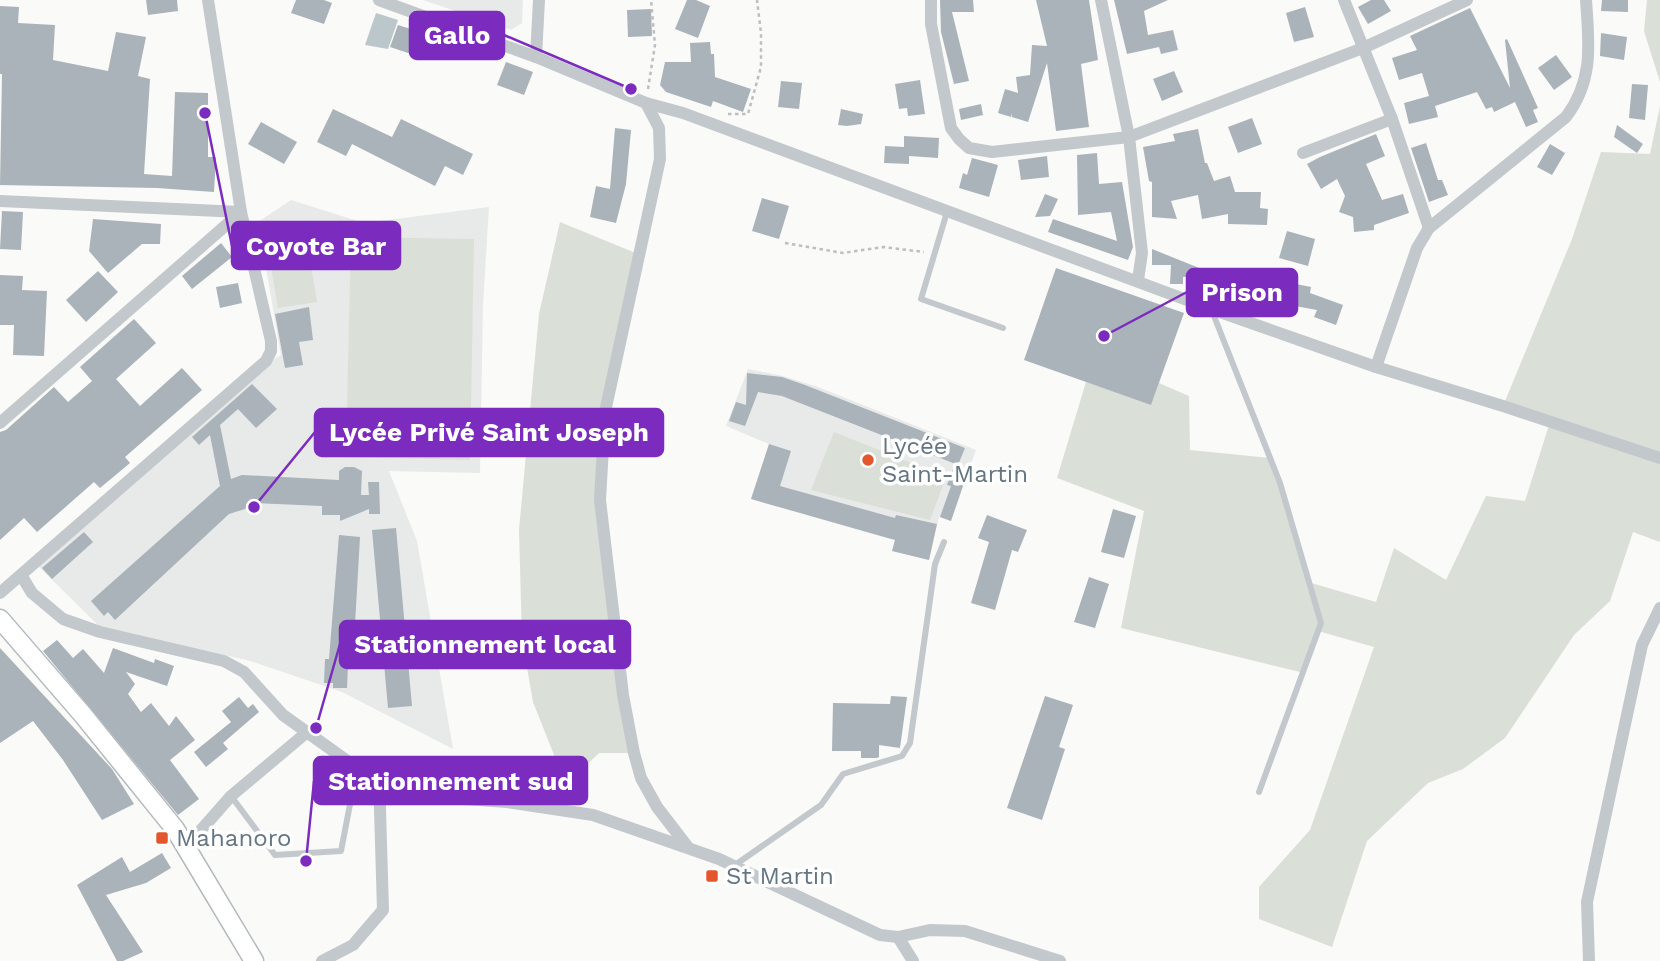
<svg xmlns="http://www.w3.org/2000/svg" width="1660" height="961" font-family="'Work Sans',sans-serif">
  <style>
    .built { fill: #e8e9e9 }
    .green { fill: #dadfd7 }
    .water { fill: #bbc7cb }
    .building { fill: #aab3b9 }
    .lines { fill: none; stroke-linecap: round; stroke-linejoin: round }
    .secondary-casing { stroke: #b3babf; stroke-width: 21 }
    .path { stroke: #bbbfc2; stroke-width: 2.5; stroke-dasharray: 3.5 3.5; stroke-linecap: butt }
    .lane { stroke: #c3c8cc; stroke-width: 6 }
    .street { stroke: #c3c8cc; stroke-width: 12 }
    .secondary { stroke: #fff; stroke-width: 18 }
    .poi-dot { fill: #e4572e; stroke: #fff; stroke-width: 2.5 }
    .labels { text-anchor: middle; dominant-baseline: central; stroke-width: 7; stroke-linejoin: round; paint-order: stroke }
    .poi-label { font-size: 24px; fill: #657683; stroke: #fff; text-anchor: start }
    .leader { fill: none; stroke: #7b2cbf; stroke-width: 2.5 }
    .callout-dot { fill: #7b2cbf; stroke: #fff; stroke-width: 2.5 }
    .callout { fill: #7b2cbf; stroke: #7b2cbf; stroke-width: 2.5 }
    .callout-label { font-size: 26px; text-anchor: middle; font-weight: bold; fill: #fff }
  </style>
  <rect width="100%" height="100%" fill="#fafaf8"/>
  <g class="built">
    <path d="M423,0H523L522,23L511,30Z"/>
    <path d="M291,200L364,223L489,207L483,305L480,473L389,471L417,541L453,749L342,692L247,660L102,629L38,566L268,363L281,355L258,222Z"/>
    <path d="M748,369L783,376L818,387L976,450L951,521L939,517L929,560L892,551L896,536L891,535L890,539L751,499L769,444L726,426Z"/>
  </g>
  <g class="green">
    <path d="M1647,0H1660V82L1644,31Z"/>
    <path d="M1660,106V542L1633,532L1610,601L1574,635L1505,738L1463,769L1428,783L1367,841L1332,947L1259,919V887L1310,830L1374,647L1318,631L1304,673L1121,628L1144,511L1057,478L1086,382L1151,404L1159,383L1189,396L1190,450L1270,458L1308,582L1376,602L1394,548L1446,580L1486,496L1525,501L1550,422L1503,406L1572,239L1601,152L1650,154Z"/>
    <path d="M560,222L638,254L615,359L600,500L634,753H599L566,785L533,702L522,639L519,530L539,314Z"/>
    <path d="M351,237L474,239L470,460L346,457Z"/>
    <path d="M307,242L317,302L278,308L268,249Z"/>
    <path d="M834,432L946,477L930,520L811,490Z"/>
  </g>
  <path class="water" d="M376,13L398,20L388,49L365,45Z"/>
  <g class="building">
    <path d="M146,0H177L178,11L148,15Z"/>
    <path d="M296,0H324L332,3L324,24L291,13Z"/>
    <path d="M687,0H696L710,6L698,38L675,29Z"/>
    <path d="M940,0H973L974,12H952L969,81L954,84L941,32Z"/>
    <path d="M1036,0H1089L1098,60L1081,64L1089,127L1056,131L1047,63L1028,122L1012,117V113L1011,117L998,113L1005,89L1018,93L1016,77L1030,75L1032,45L1047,46Z"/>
    <path d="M1114,0H1168L1144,11L1148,35L1173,30L1178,50L1161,54L1159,47L1127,54Z"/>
    <path d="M1371,0H1384L1391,11L1368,24L1358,7Z"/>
    <path d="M1602,0H1628V12L1601,11Z"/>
    <path d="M0,6L19,7L18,23L55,25L53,60L108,71L116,32L146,37L138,76L150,79L144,174L172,176L175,92L208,93V157H216L214,192L157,188L0,185L2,74H0Z"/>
    <path d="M1305,7L1314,37L1294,42L1286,13Z"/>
    <path d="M1470,8L1510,88L1505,40L1507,39L1538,108L1533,110L1538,122L1526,127L1515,102L1494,112L1492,107L1486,109L1477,92L1435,106L1438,117L1409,124L1404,103L1429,96L1422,73L1399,80L1392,58L1417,50L1410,36Z"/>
    <path d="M651,9L652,36L628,37L627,10Z"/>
    <path d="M398,25L430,35L423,58L390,47Z"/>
    <path d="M1601,33L1627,37L1624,60L1600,56Z"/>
    <path d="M710,42L711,54H714L715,77L751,89L743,112L713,101L711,107L666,92L660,85L665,62H691L690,43Z"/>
    <path d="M1556,55L1572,77L1554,90L1538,68Z"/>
    <path d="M506,62L533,72L524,95L497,85Z"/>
    <path d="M1174,71L1183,92L1162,101L1153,79Z"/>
    <path d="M920,80L925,114L908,116L907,108L899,109L895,84Z"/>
    <path d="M781,81L802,83L799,109L778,107Z"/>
    <path d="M1632,84L1648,85L1645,120L1629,118Z"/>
    <path d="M981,104L983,115L961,120L959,109Z"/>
    <path d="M333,109L392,137L401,119L473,154L463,175L445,166L435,186L352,144L346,156L317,142Z"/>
    <path d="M841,109L863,114L861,124L847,126L838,125Z"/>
    <path d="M1252,118L1262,144L1238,153L1228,127Z"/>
    <path d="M261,122L297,142L284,164L248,144Z"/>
    <path d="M1617,125L1643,144L1637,153L1614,137Z"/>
    <path d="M615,128L631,130L626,184L616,223L590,217L596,186L610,189Z"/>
    <path d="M1198,129L1205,163H1207L1214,181L1230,176L1235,192H1261L1260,208L1268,209L1267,225L1228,224V214L1202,219L1198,195L1171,201L1177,219L1152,217V182L1149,181L1143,147L1175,141L1173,134Z"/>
    <path d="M1376,134L1385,156L1366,164L1382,200L1403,194L1409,213L1374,225V230L1354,232L1353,217L1339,212L1345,196L1337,179L1321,189L1307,164L1320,157Z"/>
    <path d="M904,136L939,138L938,158L909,156V164L884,163L885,146L904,147Z"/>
    <path d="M1426,143L1438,180H1442L1448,195L1429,202L1411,148Z"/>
    <path d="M1550,144L1565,153L1552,175L1537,167Z"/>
    <path d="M1097,153L1099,184L1122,182L1133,247L1128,260L1048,232L1053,219L1117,241L1111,212L1078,215L1077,155Z"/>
    <path d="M1047,156L1049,177L1021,180L1018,160Z"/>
    <path d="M972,158L998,165L989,197L959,188L963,173L967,175Z"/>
    <path d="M1045,194L1058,199L1050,216L1035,217Z"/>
    <path d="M762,198L789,206L779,239L752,231Z"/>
    <path d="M2,211L23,212L21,250L0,249Z"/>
    <path d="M93,219L161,224L160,244H142L108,273L89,251Z"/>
    <path d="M1287,231L1315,239L1308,266L1279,258Z"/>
    <path d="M221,243L232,257L192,289L182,276Z"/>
    <path d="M1152,249L1244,286L1235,308L1211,300L1214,292L1208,290L1214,275L1183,277V284H1170L1171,265H1152Z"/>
    <path d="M1056,268L1184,313L1151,405L1024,360Z"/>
    <path d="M98,271L118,292L86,322L66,300Z"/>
    <path d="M0,275L23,276L22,290L47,291L44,356L13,355L14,325H0Z"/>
    <path d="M1281,281L1311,287L1310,293L1343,305L1336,325L1314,317L1317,310L1284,304L1285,298L1278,296Z"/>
    <path d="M238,283L242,303L220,308L216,287Z"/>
    <path d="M309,307L313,340L299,342L303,365L285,368L275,314Z"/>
    <path d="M134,319L156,343L116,379L140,406L182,368L202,390L125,457L130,463L100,488L94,482L37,532L24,518L0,540V432L6,430L54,387L68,402L92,381L80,367Z"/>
    <path d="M747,373L782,377L805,385L965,448L958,465L782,396L758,392L745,426L729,421L736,402L746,405Z"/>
    <path d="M252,384L277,409L256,428L238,409L220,425L231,479L242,475L339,480V471L345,467H354L362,471L361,495H369L368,482H379L380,514H369V509L340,521V515H322V506L252,503L245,509L229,514L115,620L108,612L104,616L91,601L220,486L210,435L199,445L192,437Z"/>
    <path d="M769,444L791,451L780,486L895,518L896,515L937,524L929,560L892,551L895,540L751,499Z"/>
    <path d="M954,466L968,471L951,521L940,517L951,486L947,485Z"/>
    <path d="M1113,509L1136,516L1124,558L1101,552Z"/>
    <path d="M987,515L1027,530L1018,552L1012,550L995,610L971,603L989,542L978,538Z"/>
    <path d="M396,528L412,706L388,708L372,530Z"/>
    <path d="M84,532L93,542L52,579L42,568Z"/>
    <path d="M339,535L360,537L354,642H349L347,688H333V683H324L325,659H329Z"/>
    <path d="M1089,577L1109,584L1095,628L1074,622Z"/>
    <path d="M57,640L73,658L83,649L104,673L113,648L154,663L155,659L174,666L167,686L126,672L135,684L128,694L141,712L151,703L169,726L176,716L195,740L170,760L199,799L178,815L43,651Z"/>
    <path d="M0,648L112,769L134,804L102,820L63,760L33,721L0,743Z"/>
    <path d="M891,696L907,697L900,748L879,745V757L877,758H861V751H832L833,703L890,704Z"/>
    <path d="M1045,696L1073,705L1059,747L1065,749L1042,820L1007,808Z"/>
    <path d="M239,697L248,708L253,704L259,712L223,743L228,749L206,767L194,752L231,722L222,711Z"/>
    <path d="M162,853L171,868L146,883L106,895L143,952L123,961H117L77,885L122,857L130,872Z"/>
  </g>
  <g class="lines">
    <defs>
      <path id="secondary" d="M0,619L83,715L175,829L254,961"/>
    </defs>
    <use href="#secondary" class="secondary-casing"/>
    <g class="path">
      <path d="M648,89L655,45L651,0"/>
      <path d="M728,114H748L761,67V33L757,0"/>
      <path d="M785,243L843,253L883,247L924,252"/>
    </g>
    <g class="lane">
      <path d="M947,212L921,299L1003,328"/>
      <path d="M1212,311L1280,483L1321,623L1259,792"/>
      <path d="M231,796L275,855L341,851L357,768"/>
      <path d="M735,865L821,805L843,774L902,756L910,743L935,564L944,542"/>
    </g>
    <g class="street">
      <path d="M379,0L536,57L646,103L683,113L1211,309L1376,367L1503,406L1660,458"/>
      <path d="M931,0V24L951,128L959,139L969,148L992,152L1129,137L1363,48L1467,0"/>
      <path d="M1101,0L1129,137L1142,253L1138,280"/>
      <path d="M1344,0L1392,119L1429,228"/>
      <path d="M536,57L539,0"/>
      <path d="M646,103L659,128L660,159L605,412L600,500L623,695L634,753L641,778L657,807L687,846"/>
      <path d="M1303,153L1392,119"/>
      <path d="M0,201L241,212"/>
      <path d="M1376,367L1417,248L1429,228L1566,117C1594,80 1589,44 1586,0"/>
      <path d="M0,423L241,212"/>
      <path d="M21,575L32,593L63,619L100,632L224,661L244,672L283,715L357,768L438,797L507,802L593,815L719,859L880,935L898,937L930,930L965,931L1060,961"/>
      <path d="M0,593L266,361L271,351V341L241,212L208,0"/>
      <path d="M187,846L231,796L306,733"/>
      <path d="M898,937L913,961"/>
      <path d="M322,961L353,945L383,910L379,776"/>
      <path d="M1589,961L1587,902L1642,645L1660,608"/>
    </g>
    <use href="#secondary" class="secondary"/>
  </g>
  <g class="poi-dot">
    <circle cx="868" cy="460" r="7"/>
    <rect x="155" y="831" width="14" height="14" rx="3.5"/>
    <rect x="705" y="869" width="14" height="14" rx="3.5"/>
  </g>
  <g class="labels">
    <g class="poi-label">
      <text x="882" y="446">Lycée<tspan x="882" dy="28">Saint-Martin</tspan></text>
      <text x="176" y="838">Mahanoro</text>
      <text x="726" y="876">St Martin</text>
    </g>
  </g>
  <path class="leader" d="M631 89L504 35M205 113L232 246M1104 336L1187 292M254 507L315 432M316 728L340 644M306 861L314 781"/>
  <g class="callout-dot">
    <circle cx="631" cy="89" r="7"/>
    <circle cx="205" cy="113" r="7"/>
    <circle cx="1104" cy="336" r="7"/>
    <circle cx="254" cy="507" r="7"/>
    <circle cx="316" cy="728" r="7"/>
    <circle cx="306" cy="861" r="7"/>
  </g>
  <g class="callout">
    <rect x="410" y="12" width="94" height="47" rx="7"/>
    <rect x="232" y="222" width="168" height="47" rx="7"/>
    <rect x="1187" y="269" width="110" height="47" rx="7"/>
    <rect x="315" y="409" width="348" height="47" rx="7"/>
    <rect x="340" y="621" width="290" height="47" rx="7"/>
    <rect x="314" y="757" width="273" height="47" rx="7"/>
  </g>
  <g class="callout-label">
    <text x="457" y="44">Gallo</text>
    <text x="316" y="255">Coyote Bar</text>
    <text x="1242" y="301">Prison</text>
    <text x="489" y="441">Lycée Privé Saint Joseph</text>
    <text x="485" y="653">Stationnement local</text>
    <text x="451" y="790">Stationnement sud</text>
  </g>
</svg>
